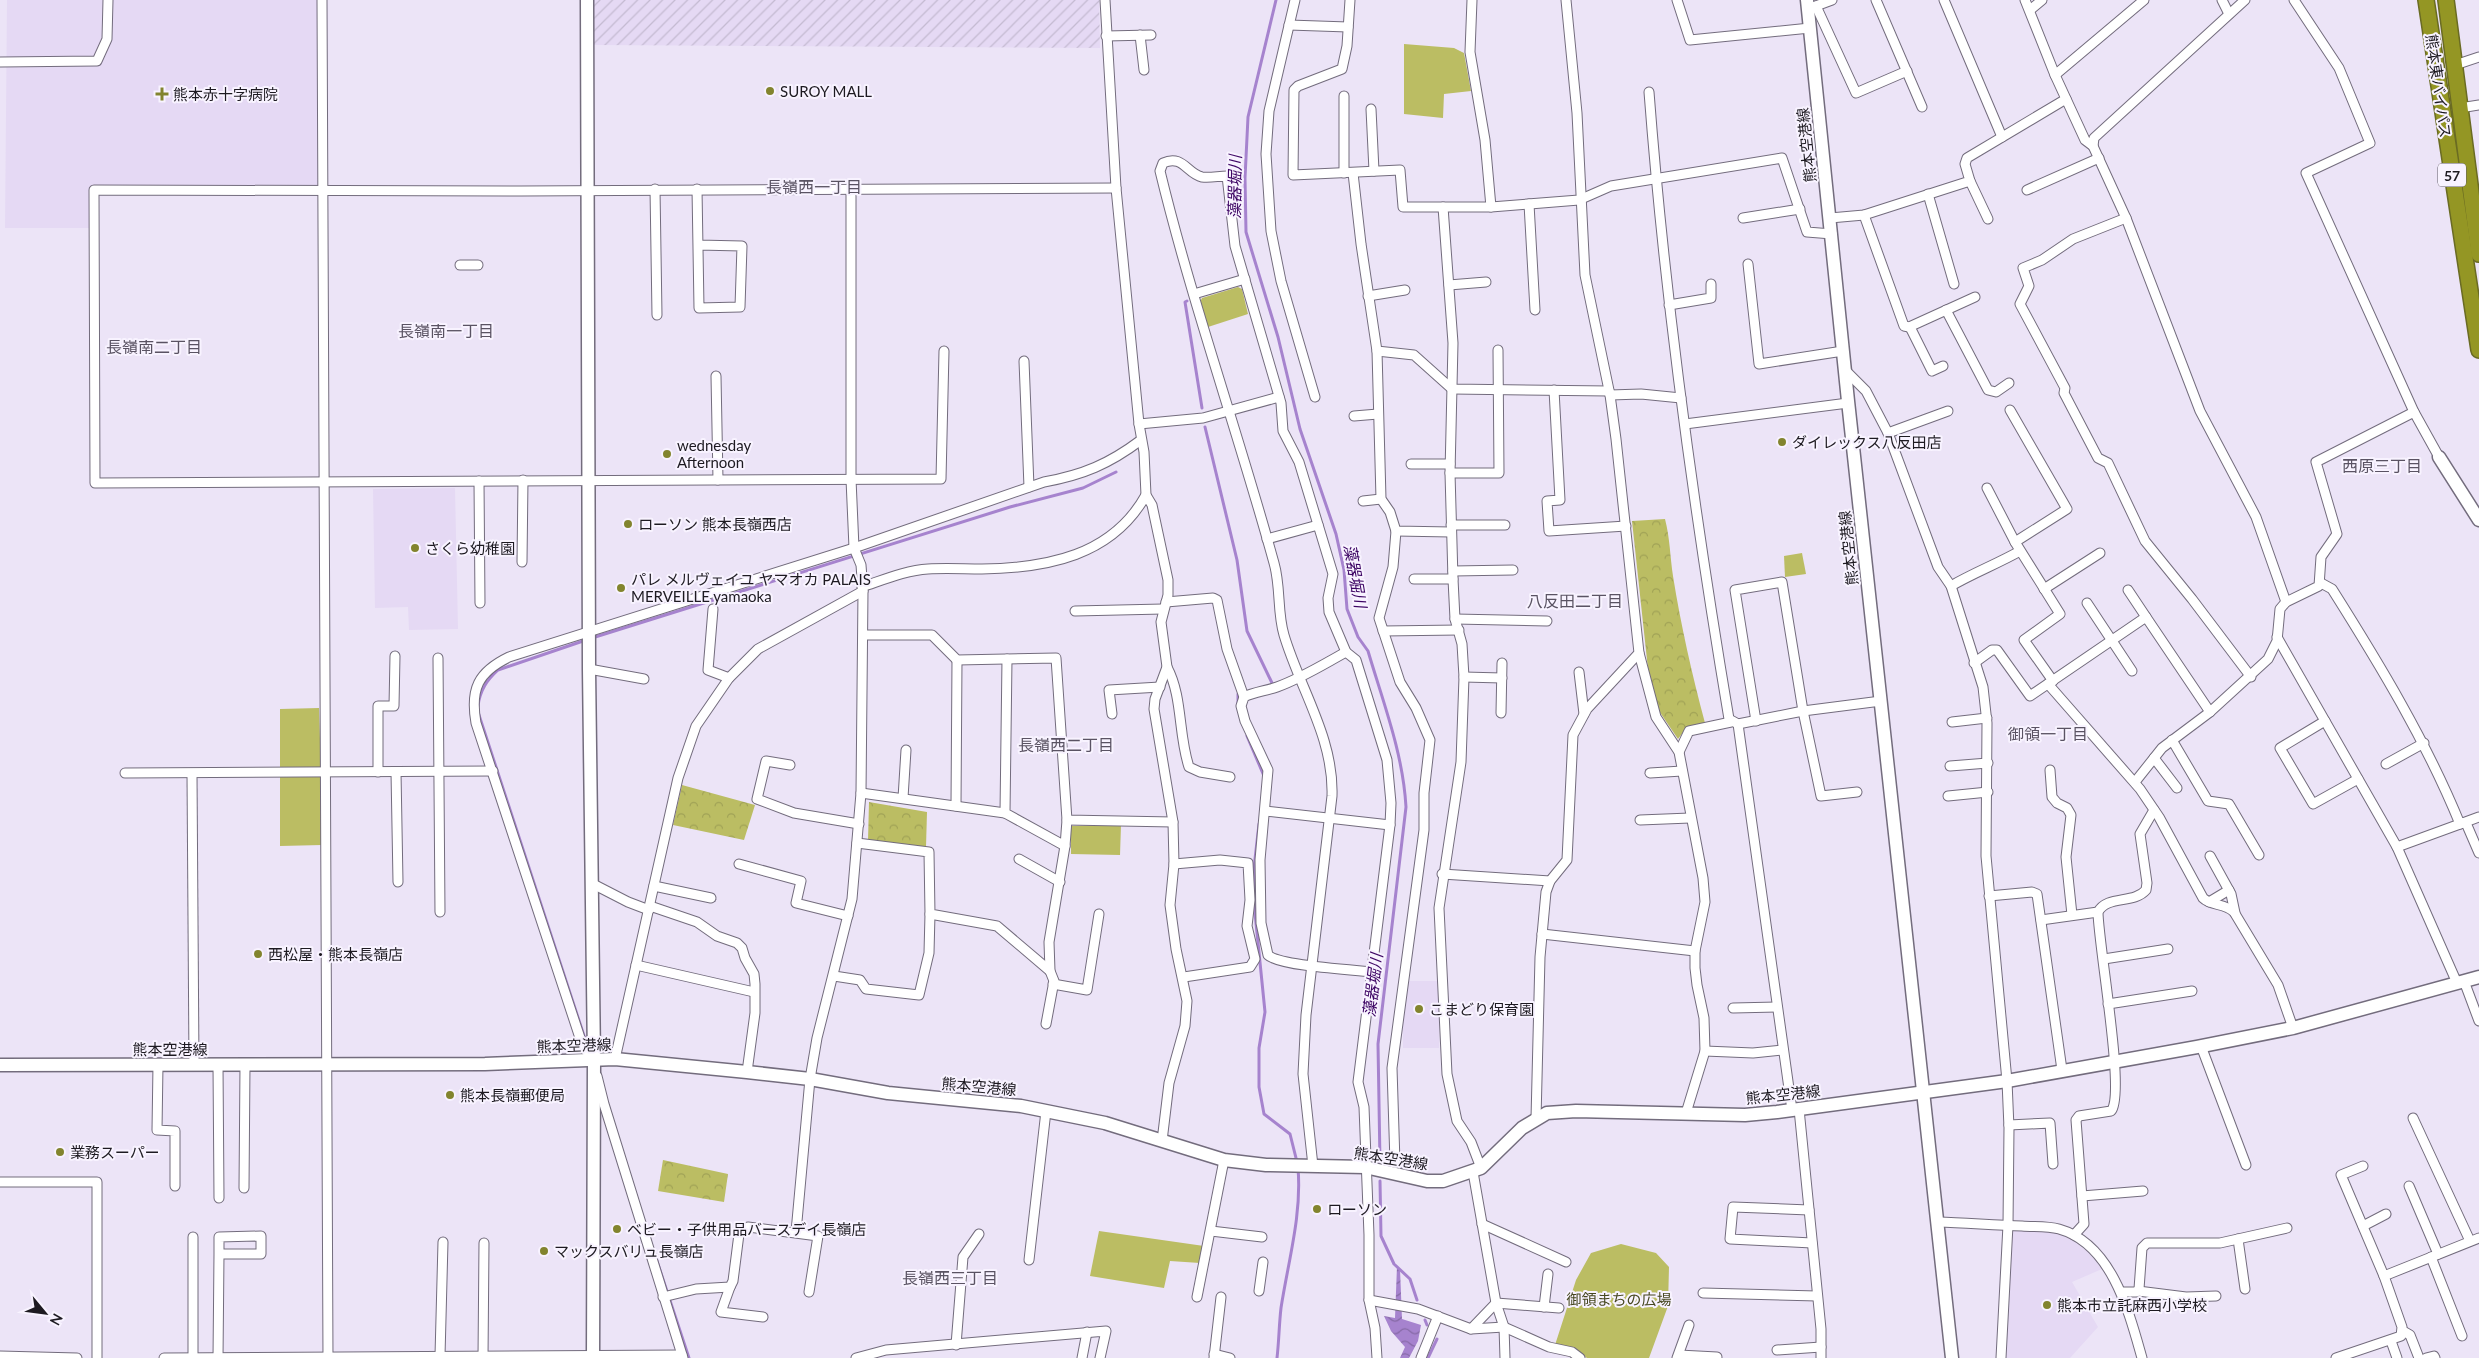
<svg xmlns="http://www.w3.org/2000/svg" width="2479" height="1358" font-family="Lato,'Noto Sans JP',sans-serif">
  <style>
    .built { fill: #e5d9f4 }
    .industrial { fill: url(#industrial-furrows) }
    .forest { fill: url(#forest-crowns) }
    .park { fill: #bbbd63 }
    .water { fill: url(#water-waves) }
    .lines { fill: none; stroke-linecap: round; stroke-linejoin: round }
    .stream { stroke: #a683ce; stroke-width: 3 }
    .street-casing { stroke: #736c7d; stroke-width: 11 }
    .secondary-casing { stroke: #736c7d; stroke-width: 15 }
    .highway-casing { stroke: #6a6b23; stroke-width: 18 }
    .street { stroke: #fff; stroke-width: 9 }
    .secondary { stroke: #fff; stroke-width: 12 }
    .highway { stroke: #949624; stroke-width: 15 }
    .poi-dot { fill: #82842e; stroke: #f8f3ff; stroke-width: 2 }
    .labels { text-anchor: middle; dominant-baseline: central; stroke-width: 4; stroke-linejoin: round; paint-order: stroke }
    .shield { fill: #f8f3ff; stroke: #5f5b64; stroke-width: 1 }
    .shield-label { font-size: 14px; font-weight: bold; fill: #1d1a21 }
    .street-label { font-size: 15px; fill: #1d1a21; stroke: #f8f3ff }
    .poi-label { font-size: 15px; fill: #1d1a21; stroke: #f8f3ff; text-anchor: start }
    .park-label { font-size: 15px; fill: #464720; stroke: #f8f3ff }
    .neighbourhood-label { font-size: 16px; fill: #5a5363; stroke: #f8f3ff }
    .water-label { font-size: 16px; font-style: italic; fill: #3d0564; stroke: #f8f3ff }
  </style>
  <defs>
    <pattern id="industrial-furrows" width="10" height="10" patternUnits="userSpaceOnUse" patternTransform="scale(1.25)"><rect width="10" height="10" fill="#e5d9f4"/><path d="M-1 1l2-2M0 10L10 0M9 11l2-2" fill="none" stroke="#c4bad1"/></pattern>
    <pattern id="forest-crowns" width="20" height="18" patternUnits="userSpaceOnUse" patternTransform="scale(1.25)"><rect width="20" height="18" fill="#bbbd63"/><path d="M2 6a3 3 0 1 1 6 0M12 15a3 3 0 1 1 6 0" fill="none" stroke="#a0a256"/></pattern>
    <pattern id="water-waves" width="16" height="10" patternUnits="userSpaceOnUse" patternTransform="scale(1.25)"><rect width="16" height="10" fill="#a683ce"/><path d="M0 5q4-4 8 0t8 0" fill="none" stroke="#876aa7"/></pattern>
  </defs>
  <rect width="100%" height="100%" fill="#ece4f7"/>
  <g class="built">
    <path d="M7,0H318V187L98,188L91,228H5Z"/>
    <path d="M455,488L458,629L409,630L408,607L375,608L373,489Z"/>
    <path d="M1403,981H1440L1439,1048H1403Z"/>
    <path d="M2012,1229L2049,1230L2065,1235L2088,1252L2102,1269L2072,1282L2098,1327L2070,1358H2005Z"/>
  </g>
  <path class="industrial" d="M594,0H1099L1100,48L594,45Z"/>
  <g class="forest">
    <path d="M1665,519C1670,538 1670,557 1673,576C1681,626 1692,674 1705,723L1687,727L1678,739L1659,711L1648,669L1632,521Z"/>
    <path d="M682,785L755,805L744,840L673,825Z"/>
    <path d="M869,802L927,812L926,847L868,841Z"/>
    <path d="M663,1160L728,1174L724,1202L658,1191Z"/>
  </g>
  <g class="park">
    <path d="M1404,44L1454,48L1464,53L1471,91L1444,94L1443,118L1404,114Z"/>
    <path d="M1238,287L1242,289L1248,314L1208,327L1200,302L1202,298Z"/>
    <path d="M1802,553L1806,574L1785,577L1784,556Z"/>
    <path d="M319,708L321,768H280V709Z"/>
    <path d="M280,777H321L322,845L280,846Z"/>
    <path d="M1121,825L1120,855L1071,854V826Z"/>
    <path d="M1099,1231L1204,1246L1200,1263L1170,1261L1164,1288L1090,1276Z"/>
    <path d="M1621,1244L1656,1253L1669,1267L1668,1306L1649,1358H1587L1575,1350L1555,1345L1576,1280L1591,1253Z"/>
  </g>
  <path class="water" d="M1397,1266L1400,1269L1402,1319L1421,1325L1418,1341L1409,1358H1400L1405,1347L1391,1331L1384,1316L1395,1318Z"/>
  <g class="lines">
    <g class="stream">
      <path d="M1276,0L1248,117L1245,178L1246,232L1278,337L1300,429L1336,534L1344,570L1347,609L1358,637L1368,651C1383,702 1403,753 1406,807L1378,1044L1380,1162"/>
      <path d="M1187,301L1185,302L1202,408"/>
      <path d="M1205,427L1237,560L1247,631L1273,685L1270,686"/>
      <path d="M592,638L1010,507L1083,488L1116,472"/>
      <path d="M478,706C480,690 487,680 498,670L586,640"/>
      <path d="M1238,706V694"/>
      <path d="M478,712L588,1048"/>
      <path d="M1247,736L1264,776"/>
      <path d="M1259,824L1254,868V903L1265,1012L1259,1048V1087L1264,1114L1290,1134L1297,1162"/>
      <path d="M1380,1181L1381,1236L1394,1264L1410,1279L1417,1300"/>
      <path d="M654,1252L689,1358"/>
      <path d="M1425,1320L1427,1325"/>
      <path d="M1277,1358C1279,1341 1279,1325 1281,1308C1288,1262 1302,1215 1298,1168"/>
      <path d="M1428,1358L1437,1339"/>
    </g>
    <defs>
      <g id="street">
        <path d="M322,0L328,1358"/>
        <path d="M1105,0L1116,188L1139,424L1144,452L1146,495L1152,505L1168,580V595L1161,622L1167,667L1155,699L1154,709L1173,822L1174,864L1170,905L1176,949L1187,1001L1185,1026L1169,1083L1162,1141"/>
        <path d="M1295,0L1269,111L1266,154L1271,231L1281,281L1315,397"/>
        <path d="M1350,0L1347,46L1342,69L1298,86L1294,90L1293,175L1400,170L1403,207H1491L1579,200L1611,186L1782,158L1807,232L1832,234"/>
        <path d="M1472,0L1470,52L1485,140L1491,207"/>
        <path d="M1677,0L1690,40L1810,28"/>
        <path d="M1876,0L1922,107"/>
        <path d="M1944,0L2002,137"/>
        <path d="M2025,0L2055,75L2085,140L2093,146L2126,218L2200,411L2256,517L2286,602"/>
        <path d="M2222,0L2229,14"/>
        <path d="M2294,0L2339,68L2370,143L2306,173L2414,412L2439,457"/>
        <path d="M1816,6L1856,93L1907,71"/>
        <path d="M1813,7L1832,0"/>
        <path d="M2030,10L2042,0"/>
        <path d="M1289,25L1348,27"/>
        <path d="M1140,35L1144,70"/>
        <path d="M1106,36L1151,35"/>
        <path d="M0,62L97,61L107,39L108,0"/>
        <path d="M2455,65L2479,57"/>
        <path d="M2055,75L2144,0"/>
        <path d="M1649,92C1665,302 1694,511 1729,719L1738,724L1803,711L1881,701"/>
        <path d="M2460,108L2479,105"/>
        <path d="M1371,109L1374,171"/>
        <path d="M2093,146L2094,138L2245,0"/>
        <path d="M1344,173V96"/>
        <path d="M1353,173L1361,244L1377,351L1414,355L1452,389L1609,391"/>
        <path d="M1970,181L1988,219"/>
        <path d="M655,189L657,315"/>
        <path d="M697,189L699,308L740,307L742,246L698,245"/>
        <path d="M2027,190L2099,158"/>
        <path d="M1928,194L1954,284"/>
        <path d="M1529,204L1535,310"/>
        <path d="M1443,207L1453,343L1450,473L1453,579L1455,619L1462,644L1464,677L1461,762L1439,908L1447,1074L1457,1121L1471,1142L1481,1168"/>
        <path d="M1864,215L1904,326L1909,327L1975,297"/>
        <path d="M1743,218L1800,209"/>
        <path d="M1830,218L1864,215L1970,181L1965,164L1967,158L2066,99"/>
        <path d="M2126,218L2073,239L2042,260L2023,268L2029,286L2020,304L2065,388L2064,393L2098,458L2108,463L2145,541L2192,599L2251,677"/>
        <path d="M1748,264L1759,364L1843,351"/>
        <path d="M460,265H478"/>
        <path d="M1449,285L1486,282"/>
        <path d="M1194,294L1245,279"/>
        <path d="M1368,296L1405,290"/>
        <path d="M1669,305L1711,298V284"/>
        <path d="M1946,310L1988,390L1996,392L2009,383"/>
        <path d="M1910,327L1932,371L1943,366"/>
        <path d="M944,351L941,479L95,483L94,190L521,191L1116,188"/>
        <path d="M1377,351L1381,499L1390,512L1396,531L1451,532"/>
        <path d="M1024,361L1029,487"/>
        <path d="M1845,370L1866,391L1888,433L1938,567L1951,586L1983,687L1987,723L1986,856L2007,1081L2009,1128L2008,1225L2001,1358"/>
        <path d="M716,376L718,480"/>
        <path d="M1554,390L1560,500L1547,501L1549,531L1626,526"/>
        <path d="M1610,395L1641,394L1681,398"/>
        <path d="M2010,410L2067,509L2015,542L2060,614L2024,640L2053,681"/>
        <path d="M1354,416L1378,414"/>
        <path d="M1139,424L1203,418L1279,397"/>
        <path d="M1685,424L1848,403"/>
        <path d="M1888,433L1948,411"/>
        <path d="M1411,464H1450"/>
        <path d="M1450,473H1499L1498,350"/>
        <path d="M479,481L480,603"/>
        <path d="M1987,488L2015,542"/>
        <path d="M1363,501L1381,499"/>
        <path d="M1451,525H1505"/>
        <path d="M1267,539L1318,525"/>
        <path d="M522,562L523,480"/>
        <path d="M1453,571L1513,570"/>
        <path d="M1414,579H1453"/>
        <path d="M2321,583L2332,589C2380,665 2426,741 2460,824L2479,817"/>
        <path d="M1951,586C1973,573 1997,564 2020,551"/>
        <path d="M862,587C883,580 907,570 928,569C946,568 964,569 982,569C1047,568 1112,556 1146,495"/>
        <path d="M2044,589L2100,553"/>
        <path d="M2128,590L2146,617"/>
        <path d="M1166,602L1213,598L1217,600L1227,649L1244,697"/>
        <path d="M2087,603L2132,671"/>
        <path d="M713,609L708,670L729,678"/>
        <path d="M1075,611L1163,609"/>
        <path d="M1455,619L1547,621"/>
        <path d="M1383,631L1459,630"/>
        <path d="M864,635H932L957,660L1056,658L1067,820L1173,822"/>
        <path d="M2277,637L2397,847L2457,983"/>
        <path d="M1346,652C1324,664 1302,678 1277,687C1266,691 1254,692 1244,697L1241,706L1245,721L1268,770L1260,860L1261,923L1268,955C1279,966 1354,970 1373,972"/>
        <path d="M1639,653L1656,717L1679,752L1703,878L1705,902L1695,951V968L1697,985L1704,1018L1705,1051L1686,1113"/>
        <path d="M438,658L440,912"/>
        <path d="M1007,659L1005,813L1065,846L1067,820"/>
        <path d="M1974,663L1992,650H1997L2030,696L2146,617L2210,712"/>
        <path d="M1167,667C1183,697 1178,734 1189,767L1200,772L1230,777"/>
        <path d="M589,669L644,679"/>
        <path d="M1579,672L1584,714"/>
        <path d="M1464,677L1502,678"/>
        <path d="M2048,684L2140,789L2159,817L2203,898C2211,906 2225,903 2234,912L2278,985L2293,1028"/>
        <path d="M1501,713L1502,663"/>
        <path d="M1112,714L1109,690L1160,687"/>
        <path d="M1756,721L1735,590L1782,582L1803,711L1821,796L1857,792"/>
        <path d="M2325,721L2280,748L2313,804L2358,779"/>
        <path d="M1952,722L1987,718"/>
        <path d="M1738,724L1792,1110"/>
        <path d="M2172,740L2208,801L2229,804L2259,855"/>
        <path d="M1679,752L1689,731L1731,722"/>
        <path d="M2154,758L2177,788"/>
        <path d="M2386,764L2424,743"/>
        <path d="M790,765L766,761L757,799L794,813L859,824"/>
        <path d="M1950,766L1988,763"/>
        <path d="M2050,770L2052,797L2057,803L2067,808L2071,815L2066,857L2072,915"/>
        <path d="M378,772V706H394L395,656"/>
        <path d="M396,772L398,882"/>
        <path d="M125,773L493,771"/>
        <path d="M1650,773L1682,771"/>
        <path d="M192,774L194,1065"/>
        <path d="M2135,782L2162,748L2210,712L2268,659L2277,641L2280,609L2286,602L2319,586L2321,557L2337,534L2316,462L2414,412"/>
        <path d="M861,793L1005,813"/>
        <path d="M1948,796L1988,792"/>
        <path d="M903,798L906,750"/>
        <path d="M956,806L957,660"/>
        <path d="M1265,811L1390,825"/>
        <path d="M1640,820L1690,818"/>
        <path d="M2466,823L2479,853"/>
        <path d="M857,843L929,852L930,914L997,926L1050,971"/>
        <path d="M2397,847L2460,824"/>
        <path d="M2210,856L2231,894L2235,913"/>
        <path d="M1019,859L1060,882"/>
        <path d="M739,864L801,881L796,903L848,916"/>
        <path d="M1174,864L1220,860L1248,863L1250,900L1247,926L1255,959L1250,967L1184,977"/>
        <path d="M1442,874L1550,881"/>
        <path d="M591,883L628,902L649,910"/>
        <path d="M654,886L711,898"/>
        <path d="M1989,896L2032,892L2037,894L2062,1070"/>
        <path d="M2209,902L2229,890"/>
        <path d="M650,906L697,922L717,936L737,943L742,948L745,958L754,974L755,984V1013L747,1072"/>
        <path d="M2041,920L2098,912"/>
        <path d="M1542,934L1695,951"/>
        <path d="M2104,959L2168,949"/>
        <path d="M636,965L754,992"/>
        <path d="M834,976L860,980L866,989L919,995L929,953L930,914"/>
        <path d="M2464,981L2479,1021"/>
        <path d="M1053,984L1087,990L1099,914"/>
        <path d="M2108,1004L2192,991"/>
        <path d="M1733,1008L1777,1007"/>
        <path d="M1046,1024L1054,981L1050,971L1049,942L1065,846"/>
        <path d="M2201,1046L2246,1165"/>
        <path d="M1705,1051L1753,1053L1783,1050"/>
        <path d="M615,1059L678,778L696,726L729,678L758,649L863,591"/>
        <path d="M594,1061L583,1047L476,723C470,689 478,672 509,657L854,548L1044,482C1083,475 1109,464 1141,440"/>
        <path d="M158,1065L157,1130L175,1131V1186"/>
        <path d="M218,1065L219,1198"/>
        <path d="M597,1076L604,1104L683,1358"/>
        <path d="M1799,1109L1821,1329V1358"/>
        <path d="M2413,1118L2470,1241"/>
        <path d="M1536,1119L1540,957L1546,892L1550,881L1567,860L1573,735L1587,709L1639,653L1616,439L1610,395L1585,275L1577,113L1566,0"/>
        <path d="M2009,1125L2050,1123L2053,1164"/>
        <path d="M1395,1163L1392,1068L1424,830V793L1430,740L1416,708L1400,682L1379,618L1393,567L1396,531"/>
        <path d="M1313,1166L1303,1074L1306,1015L1332,796C1334,738 1300,689 1284,635C1277,612 1281,587 1274,563C1238,432 1192,303 1160,171L1163,163C1183,154 1187,174 1202,177C1210,178 1219,176 1227,176L1235,246L1281,403L1283,431L1299,462L1333,574L1328,598L1329,612L1346,652L1356,660L1387,760L1391,803L1390,825L1358,1082L1364,1107L1369,1235V1300L1375,1328L1377,1358"/>
        <path d="M2363,1166L2341,1175L2384,1276L2479,1238"/>
        <path d="M1473,1172L1496,1303L1504,1327L1505,1358"/>
        <path d="M0,1182H97V1358"/>
        <path d="M2409,1186L2438,1254"/>
        <path d="M244,1188L245,1065"/>
        <path d="M2082,1196L2143,1191"/>
        <path d="M1809,1210L1733,1207L1730,1239L1812,1243"/>
        <path d="M1938,1222C1966,1223 1994,1225 2022,1226C2034,1227 2047,1226 2059,1229C2112,1244 2129,1312 2142,1358"/>
        <path d="M1482,1224L1566,1262"/>
        <path d="M2363,1226L2386,1214"/>
        <path d="M1211,1231L1262,1237"/>
        <path d="M796,1232L810,1079L817,1038L852,899L861,793L863,591L861,565L854,548L851,479V188"/>
        <path d="M2074,1235L2084,1224L2076,1120L2079,1116L2111,1111C2126,1095 2098,943 2098,912C2107,895 2134,904 2146,890L2147,883L2140,834L2154,810"/>
        <path d="M2238,1239L2245,1289"/>
        <path d="M2431,1257L2462,1336"/>
        <path d="M1029,1260L1046,1111"/>
        <path d="M730,1287L721,1312L763,1317"/>
        <path d="M1259,1291L1263,1262"/>
        <path d="M2138,1291L2186,1297L2216,1296"/>
        <path d="M2122,1292H2136L2139,1289L2142,1248L2147,1243H2220L2287,1228"/>
        <path d="M1703,1293L1817,1296"/>
        <path d="M663,1297L696,1289L730,1287L733,1281L739,1234L748,1227L818,1236L809,1292"/>
        <path d="M1197,1297L1224,1160"/>
        <path d="M1369,1300L1418,1309L1471,1329L1504,1327L1549,1347L1572,1352L1580,1358"/>
        <path d="M1544,1307L1548,1274"/>
        <path d="M1471,1329L1496,1303L1559,1308"/>
        <path d="M2403,1331L2410,1335L2419,1358"/>
        <path d="M2391,1341L2397,1358"/>
        <path d="M956,1345L963,1257L979,1234"/>
        <path d="M1777,1350L1821,1347"/>
        <path d="M1214,1354L1230,1358"/>
        <path d="M1679,1355L1717,1357"/>
        <path d="M0,1356L77,1358"/>
        <path d="M440,1356L443,1242"/>
        <path d="M164,1358L682,1355"/>
        <path d="M193,1358V1237"/>
        <path d="M218,1358L219,1254V1237L261,1236V1254H219"/>
        <path d="M483,1358L484,1243"/>
        <path d="M856,1358L886,1350L1106,1331L1100,1358"/>
        <path d="M1082,1358L1087,1332"/>
        <path d="M1214,1358L1221,1297"/>
        <path d="M1421,1358L1438,1316"/>
        <path d="M1677,1358L1689,1325"/>
        <path d="M2336,1358L2401,1336L2402,1327L2384,1276"/>
        <path d="M2426,1358L2434,1356L2435,1358"/>
      </g>
      <g id="secondary">
        <path d="M587,0L589,669L594,1060L593,1358"/>
        <path d="M1807,0L1848,401L1952,1358"/>
        <path d="M2439,457L2479,520"/>
        <path d="M0,1065L485,1064L615,1059L747,1072L810,1079L888,1093L1021,1106L1105,1123L1224,1160L1266,1165L1365,1167L1427,1181H1443L1481,1168L1522,1128L1547,1113L1576,1111L1745,1115L1777,1112L2007,1081L2197,1047L2293,1028L2479,977"/>
      </g>
      <g id="highway">
        <path d="M2426,0L2479,350"/>
        <path d="M2446,0L2479,254"/>
      </g>
    </defs>
    <use href="#street" class="street-casing"/>
    <use href="#secondary" class="secondary-casing"/>
    <use href="#highway" class="highway-casing"/>
    <use href="#street" class="street"/>
    <use href="#secondary" class="secondary"/>
    <use href="#highway" class="highway"/>
  </g>
  <g class="poi-dot">
    <circle cx="770" cy="91" r="5"/>
    <path d="M159.5 86.5h5v5h5v5h-5v5h-5v-5h-5v-5h5z"/>
    <circle cx="1782" cy="442" r="5"/>
    <circle cx="667" cy="454" r="5"/>
    <circle cx="628" cy="524" r="5"/>
    <circle cx="415" cy="548" r="5"/>
    <circle cx="621" cy="588" r="5"/>
    <circle cx="258" cy="954" r="5"/>
    <circle cx="1419" cy="1009" r="5"/>
    <circle cx="450" cy="1095" r="5"/>
    <circle cx="60" cy="1152" r="5"/>
    <circle cx="1317" cy="1209" r="5"/>
    <circle cx="617" cy="1229" r="5"/>
    <circle cx="544" cy="1251" r="5"/>
    <circle cx="2047" cy="1305" r="5"/>
  </g>
  <g class="labels">
    <rect class="shield" x="2438" y="163.5" width="28" height="23" rx="4"/>
    <g class="shield-label">
      <text x="2452" y="175">57</text>
    </g>
    <g class="street-label">
      <text transform="translate(2439 86) rotate(82)">熊本東バイパス</text>
      <text transform="translate(1806 145) rotate(-96)">熊本空港線</text>
      <text transform="translate(1848 548) rotate(-96)">熊本空港線</text>
      <text transform="translate(574 1045) rotate(-2)">熊本空港線</text>
      <text x="170" y="1049">熊本空港線</text>
      <text transform="translate(979 1086) rotate(5)">熊本空港線</text>
      <text transform="translate(1783 1094) rotate(-6)">熊本空港線</text>
      <text transform="translate(1391 1158) rotate(9)">熊本空港線</text>
    </g>
    <g class="poi-label">
      <text x="780" y="91">SUROY MALL</text>
      <text x="173" y="94">熊本赤十字病院</text>
      <text x="1792" y="442">ダイレックス八反田店</text>
      <text x="677" y="445">wednesday<tspan x="677" dy="17">Afternoon</tspan></text>
      <text x="638" y="524">ローソン 熊本長嶺西店</text>
      <text x="425" y="548">さくら幼稚園</text>
      <text x="631" y="579">パレ メルヴェイユ ヤマオカ PALAIS<tspan x="631" dy="17">MERVEILLE yamaoka</tspan></text>
      <text x="268" y="954">西松屋・熊本長嶺店</text>
      <text x="1429" y="1009">こまどり保育園</text>
      <text x="460" y="1095">熊本長嶺郵便局</text>
      <text x="70" y="1152">業務スーパー</text>
      <text x="1327" y="1209">ローソン</text>
      <text x="627" y="1229">ベビー・子供用品バースデイ長嶺店</text>
      <text x="554" y="1251">マックスバリュ長嶺店</text>
      <text x="2057" y="1305">熊本市立託麻西小学校</text>
    </g>
    <g class="park-label">
      <text x="1619" y="1299">御領まちの広場</text>
    </g>
    <g class="neighbourhood-label">
      <text x="814" y="186">長嶺西一丁目</text>
      <text x="446" y="330">長嶺南一丁目</text>
      <text x="154" y="346">長嶺南二丁目</text>
      <text x="2382" y="465">西原三丁目</text>
      <text x="1575" y="600">八反田二丁目</text>
      <text x="2048" y="733">御領一丁目</text>
      <text x="1066" y="744">長嶺西二丁目</text>
      <text x="950" y="1277">長嶺西三丁目</text>
    </g>
    <g class="water-label">
      <text transform="translate(1234 187) rotate(-89)">藻器堀川</text>
      <text transform="translate(1356 576) rotate(80)">藻器堀川</text>
      <text transform="translate(1372 985) rotate(-83)">藻器堀川</text>
    </g>
  </g>
  <g transform="translate(45 1313) rotate(119)" stroke="#f8f3ff" stroke-width="4" paint-order="stroke">
  <path d="M0-4L9 19L0 12L-9 19Z" fill="#1d1a21"/>
  <text y="-8" font-size="14" font-weight="bold" text-anchor="middle" fill="#1d1a21">N</text>
  </g>
</svg>
